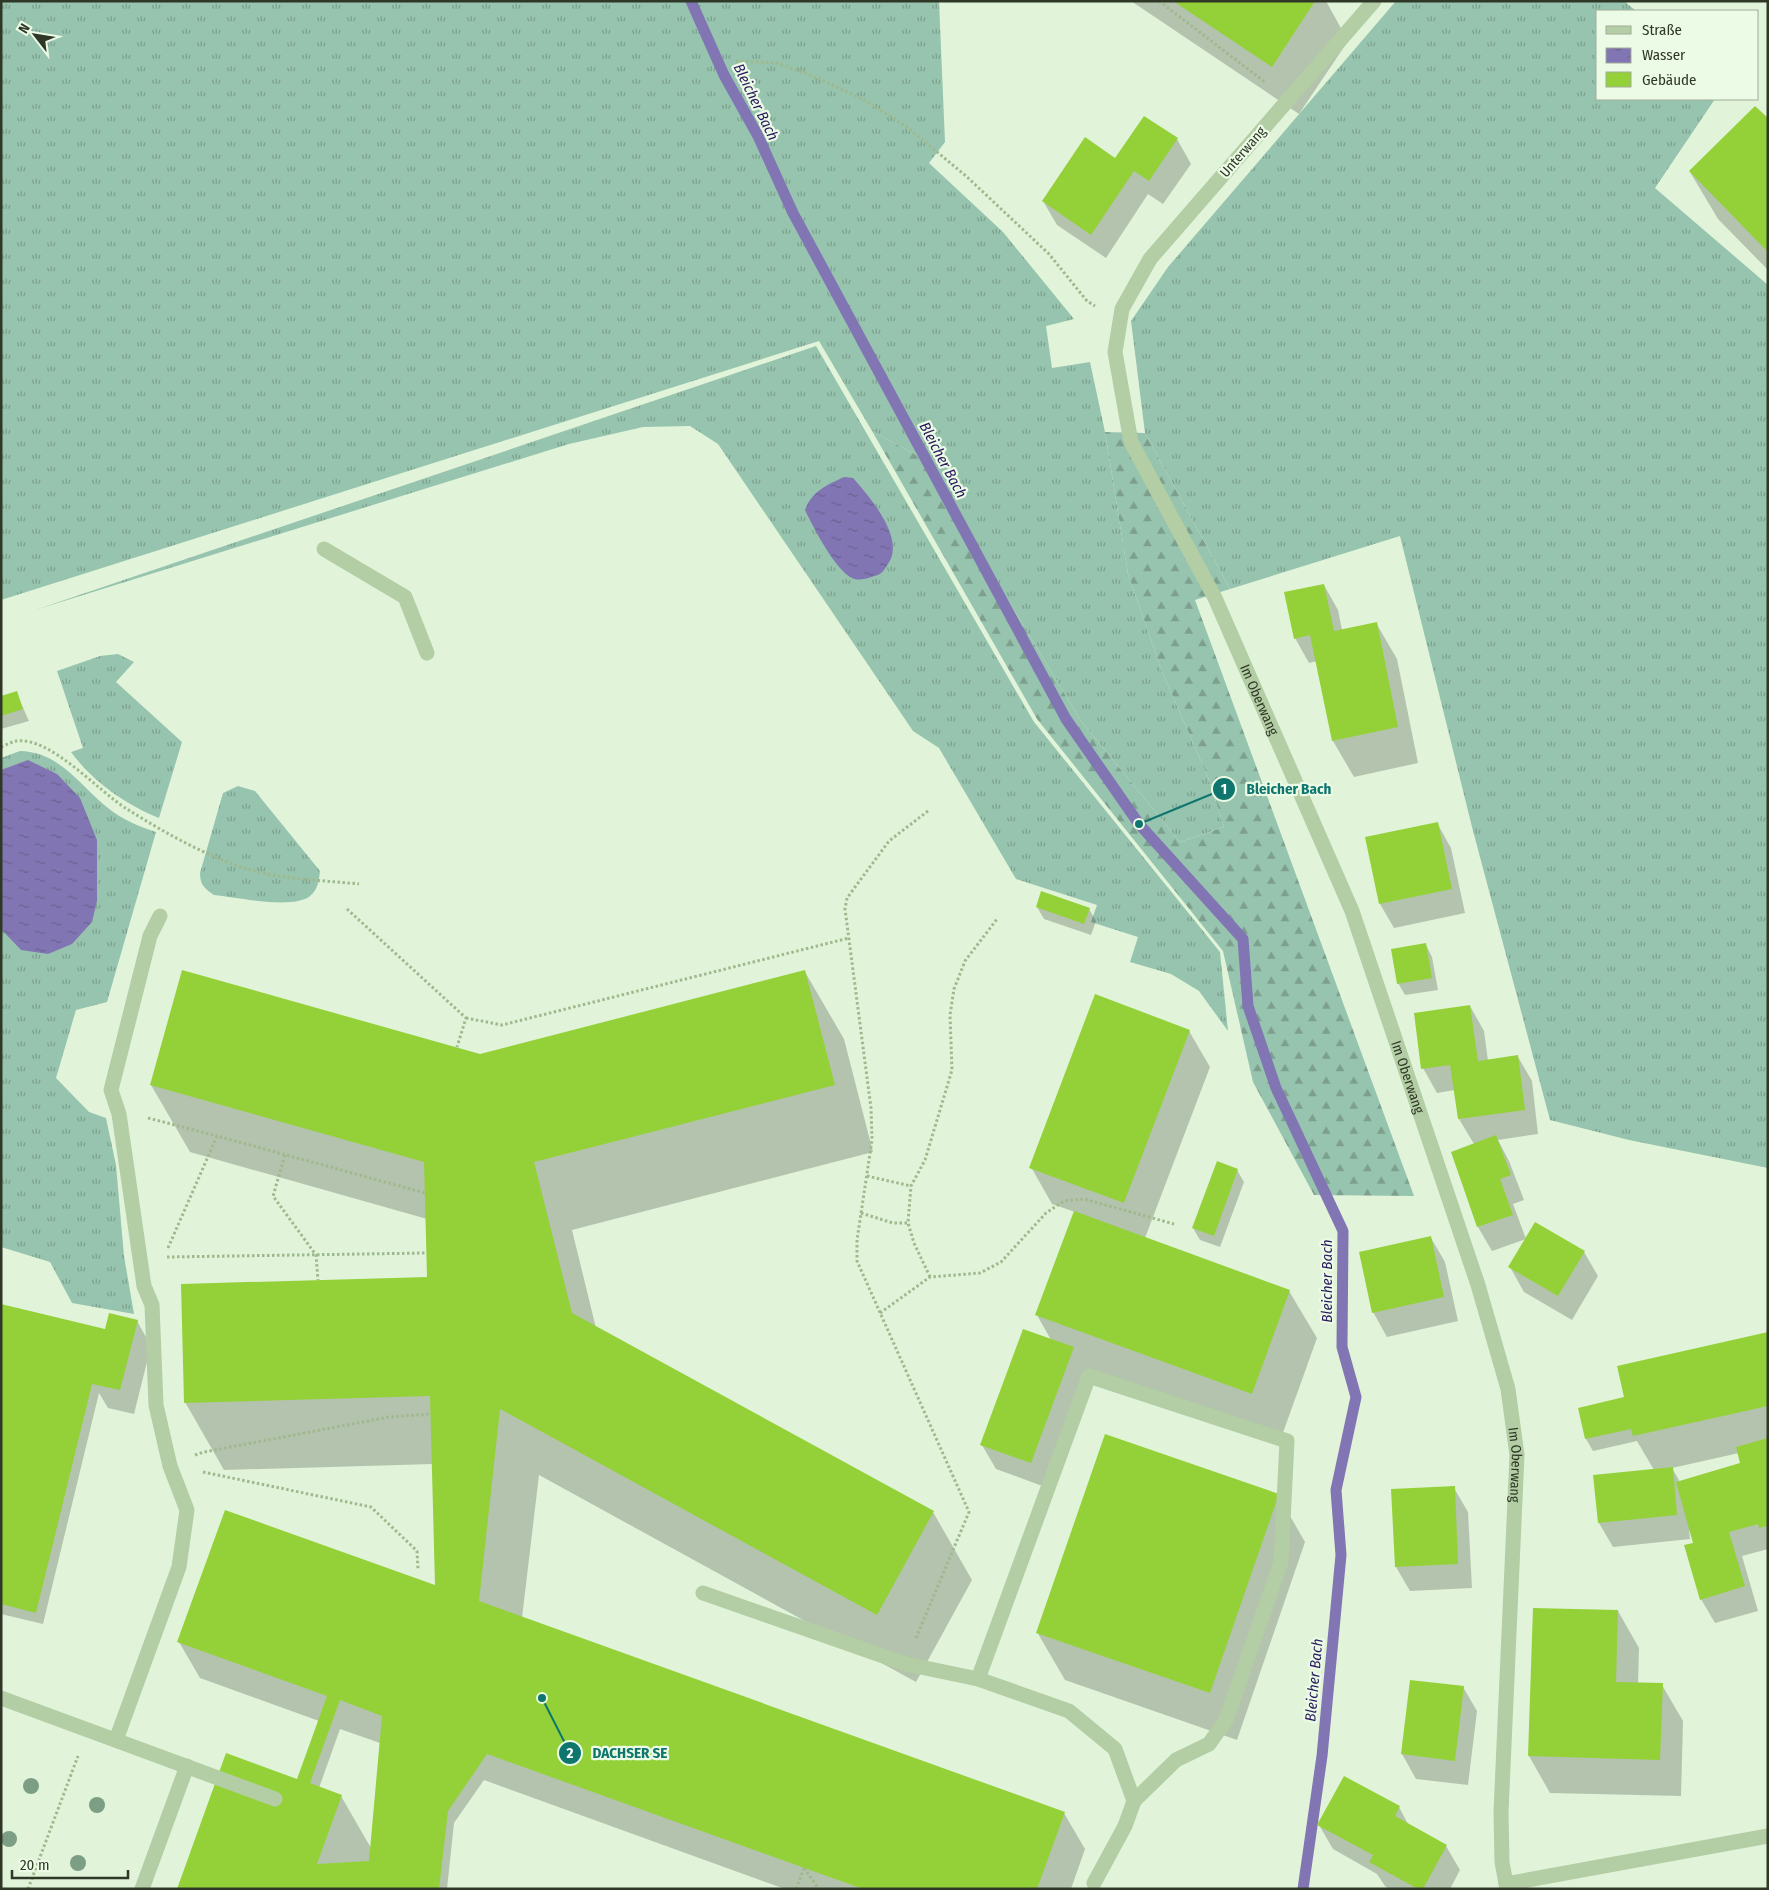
<svg xmlns="http://www.w3.org/2000/svg" width="1769" height="1890" font-family="'Fira Sans Condensed',sans-serif">
  <style>
    .grass { fill: url(#grass-tufts) }
    .forest { fill: url(#forest-firs) }
    .water { fill: url(#water-ripples) }
    .shadow { fill: #0003; fill-rule: evenodd }
    .lines { fill: none; stroke-linecap: round; stroke-linejoin: round }
    .stream { stroke: #8275b3; stroke-width: 11 }
    .building { fill: #94d139; fill-rule: evenodd }
    .path { stroke: #9fb98e; stroke-width: 3; stroke-dasharray: 2.5 2.5; stroke-linecap: butt }
    .minor { stroke: #b3cda4; stroke-width: 15 }
    .tree { fill: #7b9e85 }
    .labels { text-anchor: middle; dominant-baseline: central; stroke-width: 4.5; stroke-linejoin: round; paint-order: stroke }
    .street-label { font-size: 14px; fill: #2f3726; stroke: #ecfbe5 }
    .water-label { font-size: 15px; font-style: italic; fill: #27185d; stroke: #ecfbe5 }
    .leader { fill: none; stroke: #0f766e; stroke-width: 2 }
    .callout-dot { fill: #0f766e; stroke: #ecfbe5; stroke-width: 2 }
    .mark-label { font-size: 15px; text-anchor: middle; font-weight: bold; fill: #fff }
    .callout-label { font-size: 15px; text-anchor: middle; font-weight: bold; fill: #0f766e; stroke: #ecfbe5; stroke-width: 4.5; stroke-linejoin: round; paint-order: stroke }
  </style>
  <defs>
    <pattern id="grass-tufts" width="24" height="20" patternUnits="userSpaceOnUse" patternTransform="scale(1.25)"><rect width="24" height="20" fill="#97c4ae"/><path d="M3 7l-1-3M5 7V3M7 7l1-3M15 17l-1-3M17 17v-4M19 17l1-3" fill="none" stroke="#7ca08d"/></pattern>
    <pattern id="forest-firs" width="22" height="20" patternUnits="userSpaceOnUse" patternTransform="scale(1.25)"><rect width="22" height="20" fill="#97c4ae"/><path d="M5 1l3.5 6h-7zM16 11l3.5 6h-7z" fill="#7ca08d"/></pattern>
    <pattern id="water-ripples" width="26" height="14" patternUnits="userSpaceOnUse" patternTransform="scale(1.25)"><rect width="26" height="14" fill="#8275b3"/><path d="M2 4q2-2 4 0t4 0M15 11q2-2 4 0t4 0" fill="none" stroke="#6b6191"/></pattern>
  </defs>
  <rect width="100%" height="100%" fill="#e1f4d9"/>
  <g class="grass">
    <path d="M1,1H939L945,142L929,163L1003,232L1074,319L1046,326L1052,368L1090,362L1105,432L1128,574L1161,669L1208,777L1224,827L1180,842L1081,721L922,458L872,431L819,341L1,600Z"/>
    <path d="M1396,1H1624L1636,11H1598V99H1715L1655,188L1768,285V1168L1629,1140L1550,1120L1472,827L1400,536L1230,589L1145,433L1131,321L1168,267Z"/>
    <path d="M816,346L1034,722L1220,952L1228,1031L1199,991L1171,974L1130,962L1138,937L1091,922L1097,905L1016,879L939,748L913,731L718,444L690,426L643,427L569,444L35,610Z"/>
    <path d="M118,654L134,662L116,682L182,742L159,818C126,805 92,781 71,752L83,748L57,671L100,656Z"/>
    <path d="M20,751C60,752 79,785 108,808C123,820 138,826 156,832L107,1002L76,1010L56,1078L89,1112L106,1118L116,1165L124,1256L134,1314L72,1303L50,1262L1,1247V758Z"/>
    <path d="M238,786L255,791L320,871C319,880 318,890 310,896C293,910 236,897 214,895C205,889 200,885 200,873L223,793Z"/>
  </g>
  <path class="forest" d="M872,431L922,458L1081,721L1180,842L1224,827L1208,777L1161,669L1128,574L1105,432L1145,433L1230,589L1195,600L1414,1196L1314,1195L1253,1082L1223,951L1037,719Z"/>
  <g class="water">
    <path d="M844,477L853,478C870,497 906,539 888,564C885,568 883,573 878,575C871,577 860,582 852,578C836,571 813,527 805,510C812,491 827,485 844,477Z"/>
    <path d="M28,760L57,774L80,798L97,840V901L92,922L72,944L48,954L21,950L1,929V770Z"/>
  </g>
  <g class="shadow">
    <path d="M1131,1H1326L1348,41L1299,114Z"/>
    <path d="M1768,120V270L1718,219L1690,172Z"/>
    <path d="M1177,139L1191,164L1163,204L1148,194L1106,258L1057,225L1043,201L1115,159Z"/>
    <path d="M1324,585L1338,610L1342,630L1376,623L1397,659L1418,763L1354,777L1333,741L1317,661L1309,663L1295,638Z"/>
    <path d="M16,692L29,721L1,729V698Z"/>
    <path d="M1437,823L1451,848L1465,913L1394,928L1380,904L1367,838Z"/>
    <path d="M1037,907L1089,909L1096,921L1091,935L1044,919Z"/>
    <path d="M1426,945L1432,957L1438,990L1405,995L1398,983Z"/>
    <path d="M805,972L844,1039L873,1152L572,1230L596,1328L933,1512L972,1580L916,1682L539,1475L522,1618L1064,1813L1085,1849L1071,1889H785L484,1780L454,1823L447,1889H178L300,1781L319,1721L200,1678L179,1642L438,1587L433,1464L224,1470L185,1402L428,1279L427,1219L190,1152L151,1085L480,1055ZM340,1729L380,1743L371,1848L341,1796L319,1788Z"/>
    <path d="M1470,1006L1484,1031L1488,1061L1518,1057L1532,1081L1538,1134L1498,1140L1509,1161L1524,1200L1513,1204L1526,1239L1492,1251L1478,1227L1452,1152L1474,1144L1459,1119L1455,1090L1437,1093L1423,1068Z"/>
    <path d="M1189,1031L1210,1067L1145,1238L1289,1291L1317,1338L1280,1441L1087,1371L1045,1487L996,1469L982,1445L1051,1340L1037,1315L1075,1212L1052,1204L1031,1167Z"/>
    <path d="M1237,1170L1244,1182L1220,1247L1200,1240L1193,1228Z"/>
    <path d="M1431,1238L1445,1262L1458,1321L1387,1337L1373,1312Z"/>
    <path d="M1584,1252L1598,1276L1572,1320L1524,1292L1510,1267Z"/>
    <path d="M1,1305L104,1330L137,1321L151,1346L134,1414L108,1408L99,1393L43,1624L1,1614Z"/>
    <path d="M1768,1333V1549L1742,1556L1758,1611L1715,1623L1701,1599L1695,1544L1689,1529L1690,1539L1613,1547L1599,1523L1654,1470L1637,1441L1593,1451L1586,1439L1579,1409L1626,1398ZM1739,1453L1742,1464L1680,1482L1672,1468Z"/>
    <path d="M1454,1488L1468,1512L1472,1588L1410,1591L1396,1567Z"/>
    <path d="M1278,1495L1305,1542L1237,1740L1065,1680L1037,1632Z"/>
    <path d="M1534,1609L1618,1611L1639,1648L1638,1684L1662,1685L1683,1721L1681,1796L1550,1793L1529,1756Z"/>
    <path d="M1411,1681L1463,1687L1477,1711L1468,1785L1416,1779L1402,1754Z"/>
    <path d="M1399,1807L1409,1826L1446,1846L1460,1870L1450,1889H1389L1385,1886L1377,1874L1333,1849L1319,1825Z"/>
  </g>
  <g class="lines">
    <path class="stream" d="M691,1L724,75L758,136L793,213L1066,719L1139,824L1243,939L1248,1006L1276,1088L1343,1231L1342,1347L1356,1397L1336,1490L1341,1555L1322,1756L1303,1889"/>
  </g>
  <g class="building">
    <path d="M1173,1H1315L1272,67Z"/>
    <path d="M1755,106L1768,118V252L1689,171Z"/>
    <path d="M1144,116L1178,138L1149,181L1134,171L1091,235L1042,201L1085,137L1115,158Z"/>
    <path d="M1324,584L1334,631L1377,622L1398,727L1332,741L1310,635L1294,639L1284,592Z"/>
    <path d="M17,691L23,709L1,716V696Z"/>
    <path d="M1438,822L1452,889L1379,904L1365,837Z"/>
    <path d="M1041,891L1090,908L1084,924L1036,907Z"/>
    <path d="M1426,943L1432,978L1397,984L1391,949Z"/>
    <path d="M182,970L480,1054L805,970L835,1085L534,1162L572,1313L934,1511L877,1615L500,1409L479,1601L1065,1812L1037,1889H863L487,1754L448,1811L439,1889H177L226,1753L297,1779L327,1696L177,1642L225,1510L435,1585L430,1396L184,1403L181,1284L427,1277L424,1162L150,1085ZM340,1700L382,1716L369,1861L317,1864L342,1795L310,1783Z"/>
    <path d="M1095,994L1190,1030L1124,1203L1029,1168Z"/>
    <path d="M1470,1005L1478,1061L1518,1055L1525,1110L1458,1119L1450,1065L1421,1069L1414,1013Z"/>
    <path d="M1496,1135L1511,1175L1500,1179L1513,1215L1477,1227L1451,1152Z"/>
    <path d="M1217,1161L1238,1169L1214,1236L1192,1228Z"/>
    <path d="M1074,1211L1290,1290L1252,1394L1035,1315Z"/>
    <path d="M1535,1222L1585,1251L1558,1296L1508,1267Z"/>
    <path d="M1431,1236L1444,1297L1372,1313L1359,1252Z"/>
    <path d="M1,1304L105,1329L109,1313L138,1320L120,1390L92,1384L36,1613L1,1604Z"/>
    <path d="M1023,1329L1074,1347L1031,1463L980,1445Z"/>
    <path d="M1768,1332V1406L1633,1436L1631,1429L1585,1439L1578,1408L1624,1397L1617,1366Z"/>
    <path d="M1105,1434L1279,1494L1210,1693L1036,1633Z"/>
    <path d="M1768,1438V1526L1759,1528L1758,1524L1729,1532L1745,1586L1700,1600L1684,1545L1693,1543L1676,1482L1740,1463L1736,1447Z"/>
    <path d="M1673,1467L1677,1515L1598,1523L1593,1475Z"/>
    <path d="M1455,1486L1458,1564L1395,1567L1391,1489Z"/>
    <path d="M1533,1608L1618,1610L1616,1682L1663,1683L1660,1760L1528,1756Z"/>
    <path d="M1410,1680L1464,1686L1455,1761L1401,1754Z"/>
    <path d="M1344,1776L1400,1806L1395,1816L1447,1845L1423,1889H1418L1369,1862L1373,1855L1317,1825Z"/>
  </g>
  <g class="lines">
    <g class="path">
      <path d="M1159,1L1266,83"/>
      <path d="M736,61L777,63L820,79L864,100L907,127L966,176L1049,254L1087,301L1095,306"/>
      <path d="M1,747C6,745 11,742 16,741C50,736 98,791 127,809C168,835 223,866 272,875C301,880 330,881 359,884"/>
      <path d="M347,909L466,1018L457,1047"/>
      <path d="M466,1018L502,1025L849,938"/>
      <path d="M148,1118L217,1136"/>
      <path d="M285,1155L273,1196L316,1255L318,1280"/>
      <path d="M867,1176L911,1186"/>
      <path d="M861,1213L893,1223H908"/>
      <path d="M168,1248L217,1136L425,1193"/>
      <path d="M167,1257L427,1253"/>
      <path d="M930,1277L914,1243L908,1223L911,1186L925,1160L952,1070L950,1015L954,989L965,961L997,919"/>
      <path d="M880,1313L930,1277L980,1273L1001,1262L1046,1213L1064,1201L1084,1199L1174,1224"/>
      <path d="M195,1455L204,1452L389,1417L431,1414"/>
      <path d="M203,1472L371,1507L417,1551L418,1569"/>
      <path d="M916,1638L969,1512L857,1261V1240L872,1140L871,1108L845,909L847,898L889,841L928,811"/>
      <path d="M804,1868L819,1889"/>
      <path d="M28,1889L78,1756"/>
      <path d="M796,1889L804,1868"/>
    </g>
    <g class="minor">
      <path id="s1" d="M1374,1L1150,259L1122,309L1115,352L1131,442L1215,598L1352,911L1478,1285L1508,1389L1517,1455L1501,1812L1502,1862L1507,1889"/>
      <path d="M324,549L405,597L427,653"/>
      <path d="M703,1593L906,1664L978,1679L1069,1711L1115,1749L1134,1801L1125,1826L1094,1883"/>
      <path d="M978,1679L1089,1376L1287,1441L1281,1562L1226,1720L1209,1744L1176,1760L1134,1801"/>
      <path d="M1,1698L275,1799"/>
      <path d="M116,1740L179,1567L187,1510L170,1466L156,1405L152,1305L144,1286L119,1114L111,1090L150,936L160,916"/>
      <path d="M1506,1884L1768,1836"/>
      <path d="M142,1889L187,1766"/>
    </g>
  </g>
  <g class="tree">
    <circle cx="31" cy="1786" r="8"/>
    <circle cx="97" cy="1805" r="8"/>
    <circle cx="9" cy="1839" r="8"/>
    <circle cx="78" cy="1863" r="8"/>
  </g>
  <g class="labels">
    <g class="street-label">
      <text transform="translate(1243 152) rotate(-49)">Unterwang</text>
      <text stroke="none"><textPath href="#s1" startOffset="822">Im Oberwang</textPath></text>
      <text stroke="none"><textPath href="#s1" startOffset="1228">Im Oberwang</textPath></text>
      <text stroke="none"><textPath href="#s1" startOffset="1632">Im Oberwang</textPath></text>
    </g>
    <g class="water-label">
      <text transform="translate(756 102) rotate(64)">Bleicher Bach</text>
      <text transform="translate(943 460) rotate(62)">Bleicher Bach</text>
      <text transform="translate(1327 1281) rotate(-90)">Bleicher Bach</text>
      <text transform="translate(1314 1680) rotate(-85)">Bleicher Bach</text>
    </g>
  </g>
  <path class="leader" d="M1139 824L1224 789M542 1698L570 1753"/>
  <g class="callout-dot">
    <circle cx="1139" cy="824" r="5"/>
    <circle cx="542" cy="1698" r="5"/>
    <circle cx="1224" cy="789" r="12"/>
    <circle cx="570" cy="1753" r="12"/>
  </g>
  <g class="mark-label">
    <text x="1224" y="794">1</text>
    <text x="570" y="1758">2</text>
  </g>
  <g class="callout-label">
    <text x="1289" y="794">Bleicher Bach</text>
    <text x="630" y="1758">DACHSER SE</text>
  </g>
  <rect width="1769" height="1890" fill="none" stroke="#2f3726" stroke-width="5"/>
  <rect x="1596" y="10" width="162" height="90" fill="#ecfbe5" stroke="#a0ad99"/>
  <rect x="1606" y="26" width="25" height="8" fill="#b3cda4" stroke="#a0ad99"/>
  <text x="1642" y="35" font-size="15" fill="#2f3726">Straße</text>
  <rect x="1606" y="48" width="25" height="15" fill="url(#water-ripples)" stroke="#a0ad99"/>
  <text x="1642" y="60" font-size="15" fill="#2f3726">Wasser</text>
  <rect x="1606" y="72" width="25" height="15" fill="#94d139" stroke="#a0ad99"/>
  <text x="1642" y="85" font-size="15" fill="#2f3726">Gebäude</text>
  <g transform="translate(35 35) rotate(301)" stroke="#ecfbe5" stroke-width="4" paint-order="stroke">
  <path d="M0-4L9 19L0 12L-9 19Z" fill="#2f3726"/>
  <text y="-8" font-size="14" font-weight="bold" text-anchor="middle" fill="#2f3726">N</text>
  </g>
  <path d="M12 1870v8h116v-8" fill="none" stroke="#2f3726" stroke-width="2.5"/>
  <text x="20" y="1870" font-size="15" fill="#2f3726" stroke="#ecfbe5" stroke-width="4" paint-order="stroke">20 m</text>
</svg>
